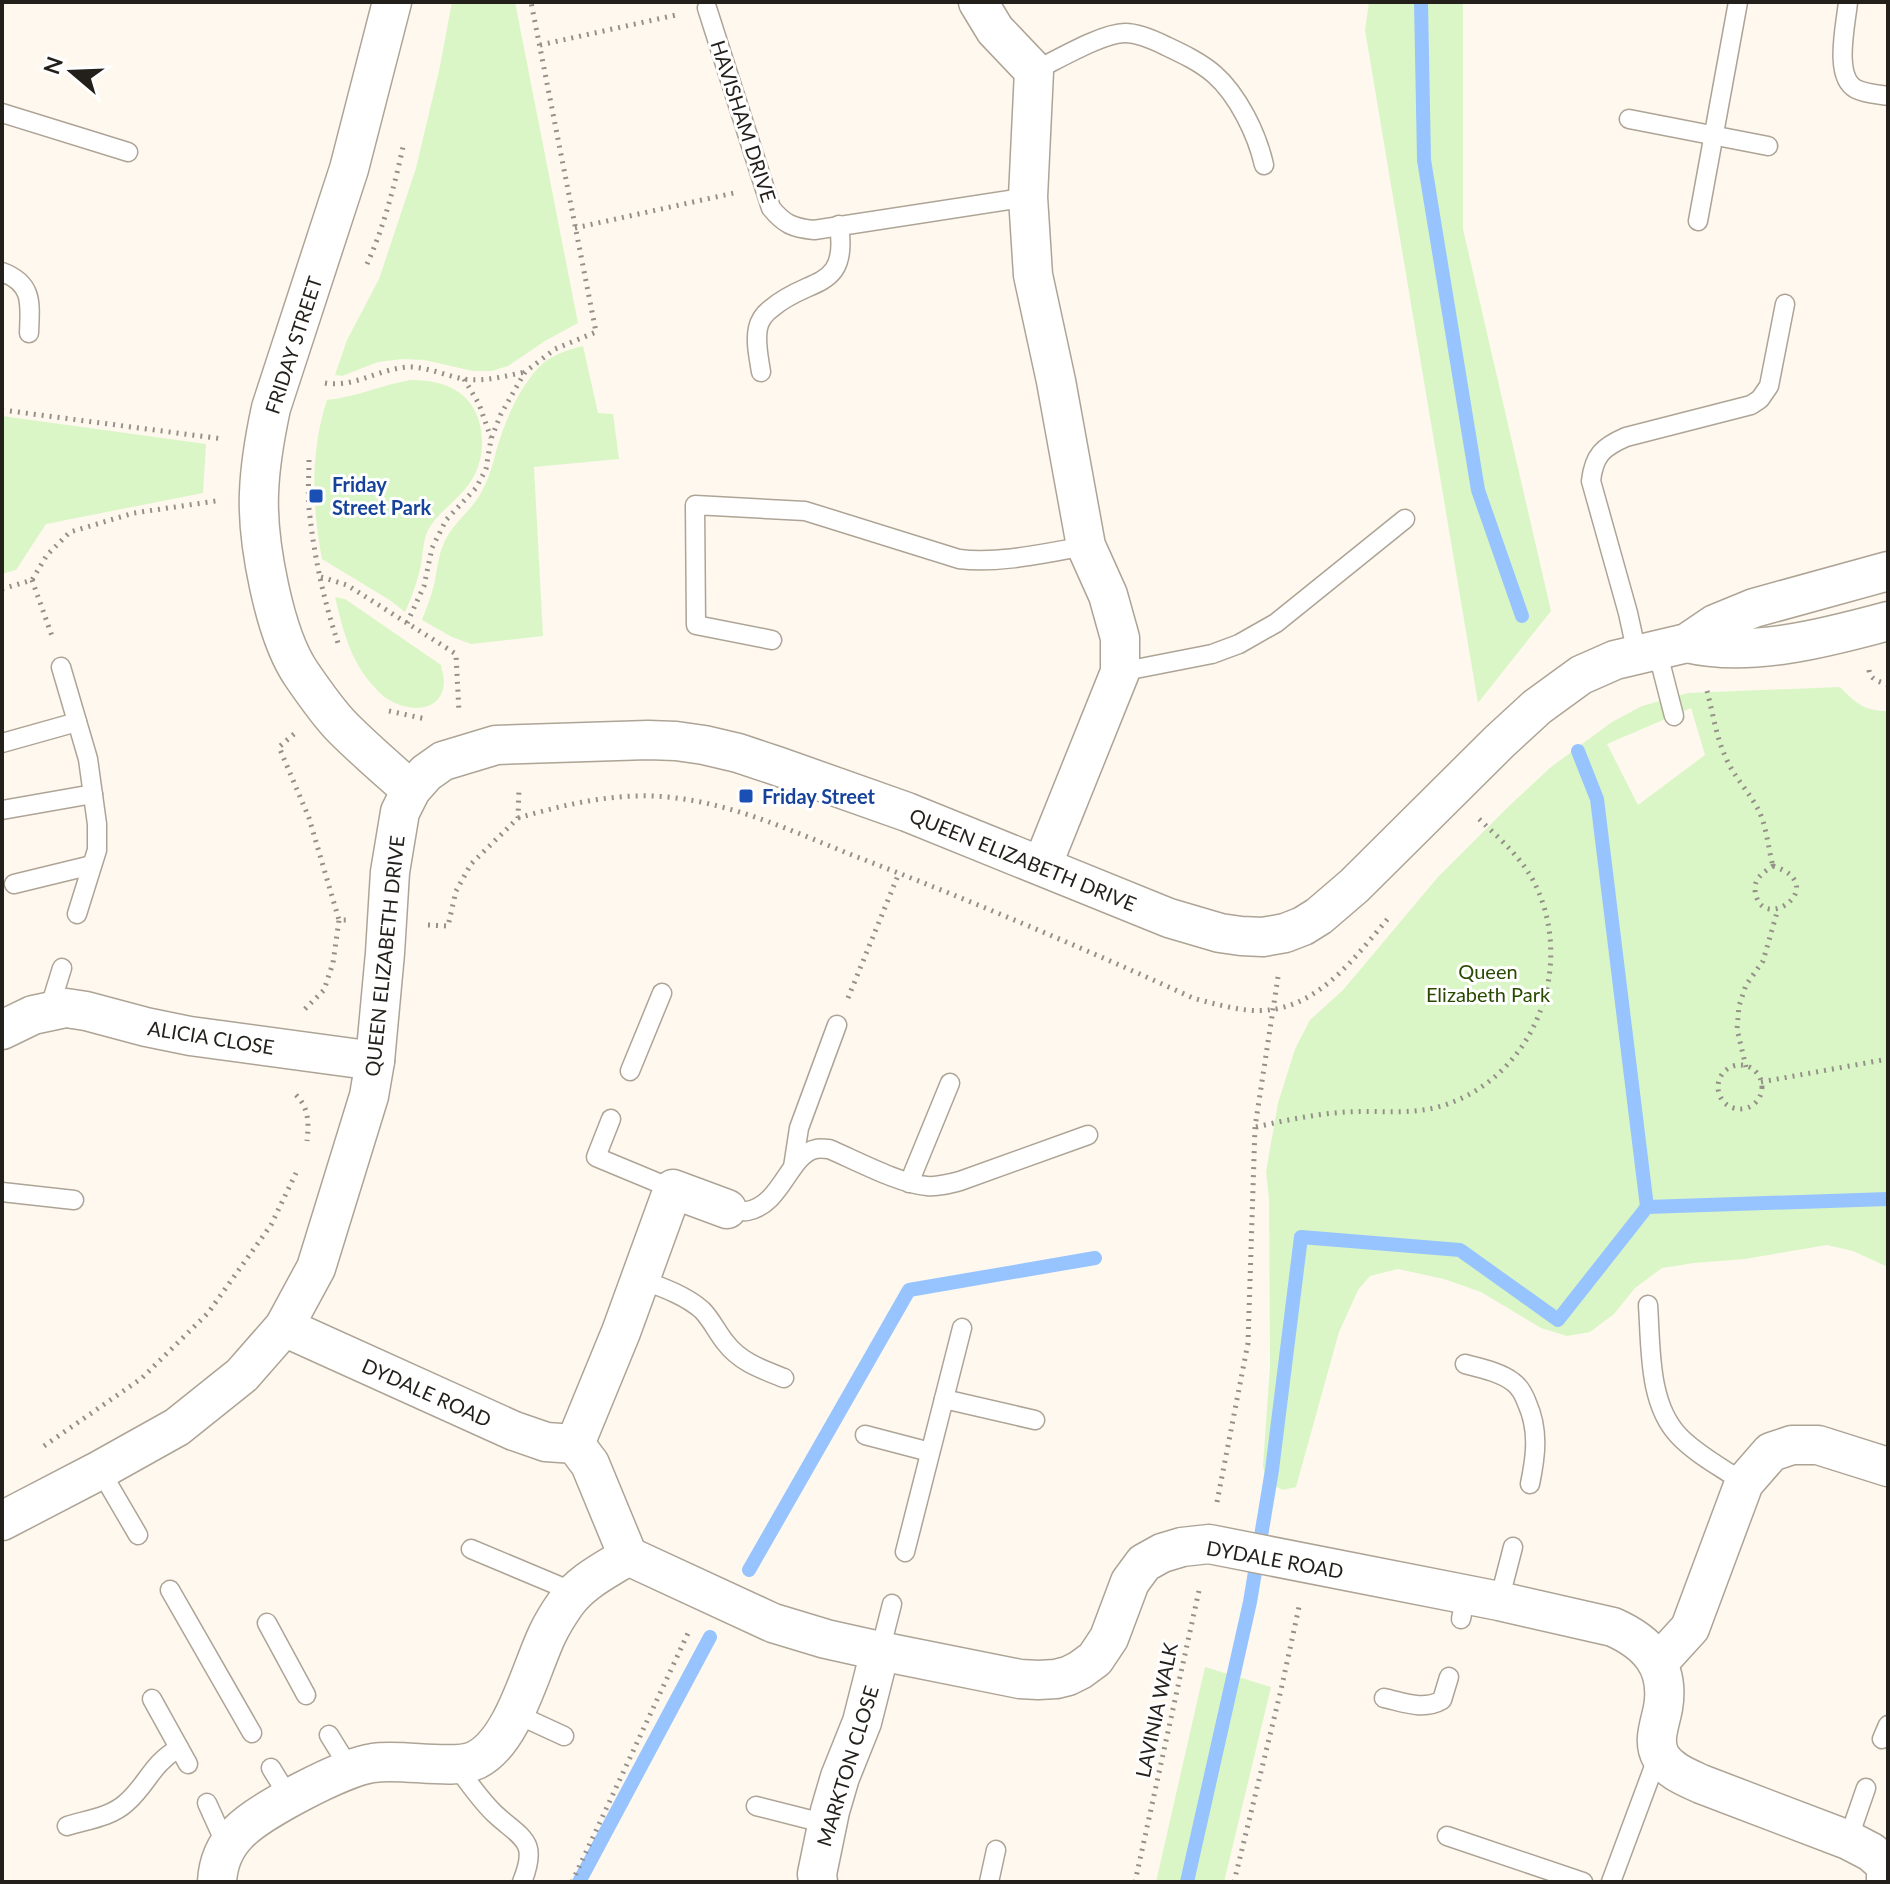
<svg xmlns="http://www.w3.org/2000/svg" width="1890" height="1884" font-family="Lato,sans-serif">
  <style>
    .green { fill: #dbf6c6; fill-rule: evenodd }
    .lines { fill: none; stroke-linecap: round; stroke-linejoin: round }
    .stream { stroke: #97c4ff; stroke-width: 14 }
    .service-casing { stroke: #aea496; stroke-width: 21 }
    .minor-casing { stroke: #aea496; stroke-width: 41 }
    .path { stroke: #959089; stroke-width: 5; stroke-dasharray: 2 6; stroke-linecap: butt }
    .service { stroke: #fff; stroke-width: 18 }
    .minor { stroke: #fff; stroke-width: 38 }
    .transit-dot { fill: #1a4fb4; stroke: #fff; stroke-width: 3 }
    .labels { text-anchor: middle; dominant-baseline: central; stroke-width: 6; stroke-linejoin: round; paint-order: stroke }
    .street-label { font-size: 20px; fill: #231f1a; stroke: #fff }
    .transit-label { font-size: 20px; font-weight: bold; fill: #164399; stroke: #fff; text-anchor: start }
    .park-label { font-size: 20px; fill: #2a4900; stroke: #fff }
  </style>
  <rect width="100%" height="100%" fill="#fef8ef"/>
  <g class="green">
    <path d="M452,2H515L578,323L545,341L508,366L492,371H473L424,360L402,359L378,362L342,376L335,375L347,340L379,279L416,168L439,71Z"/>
    <path d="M1369,2H1463V229L1551,611L1478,703L1365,30Z"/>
    <path d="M583,346L598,413L613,414L619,459L534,467L543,636L471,644L452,637L422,620C426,609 431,597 434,585C437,571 438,556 444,543C453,522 473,510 483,489C490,476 493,463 497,448C505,421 519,388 539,367C551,355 567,350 583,346Z"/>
    <path d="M410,380C426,380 443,382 457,391C487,410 489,457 469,484C457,501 438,512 428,530C423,540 423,554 421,565C417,582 412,597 405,612L391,601L322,559C312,507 310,451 327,400C356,397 382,385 410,380Z"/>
    <path d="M2,416L206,444L203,493L46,524L16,570L2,574Z"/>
    <path d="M335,597L345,599L441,665C442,671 444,677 444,683C441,718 398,711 380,693C351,665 344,634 335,597Z"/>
    <path d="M1840,687C1856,703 1864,711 1888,711V1267L1853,1251L1827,1245L1745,1259L1694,1263L1662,1268L1635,1288L1614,1314L1590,1332L1567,1336L1541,1328L1481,1292L1444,1279L1398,1269L1370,1276L1358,1290L1339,1332L1296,1487L1283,1490L1266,1482L1263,1465L1270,1366L1269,1199L1266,1172L1278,1103L1295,1049L1310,1020L1343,990L1438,877L1509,806L1551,767L1612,722L1642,706L1688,693ZM1691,708L1705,755L1638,805L1607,744Z"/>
    <path d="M1205,1667L1271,1687L1224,1882H1156Z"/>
  </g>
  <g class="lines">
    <g class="stream">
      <path d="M1421,2L1424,160L1478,490L1522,616"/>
      <path d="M1578,751L1597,799L1647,1207"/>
      <path d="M749,1570L909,1290L1095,1258"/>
      <path d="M579,1882L710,1637"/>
      <path d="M1187,1882L1250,1602L1272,1470L1301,1237L1460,1250L1558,1320L1647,1207L1888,1199"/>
    </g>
    <defs>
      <g id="service">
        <path d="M1848,2C1846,24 1833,77 1856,89C1866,94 1877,94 1888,96"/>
        <path d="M707,8L771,208C784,224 793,228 814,230L1028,197"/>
        <path d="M1034,71C1057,60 1102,33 1125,33C1139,33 1154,40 1166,46C1183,54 1200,62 1214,74C1238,95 1257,134 1264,165"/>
        <path d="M2,113L128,152"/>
        <path d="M1629,119L1768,146"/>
        <path d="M1698,221L1738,2"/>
        <path d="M2,272C34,284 30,304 29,333"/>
        <path d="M761,372C759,358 755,343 758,328C760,319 765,313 772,308C809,276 849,292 839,225"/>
        <path d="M772,640L696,625L695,505L805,511L959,559C1000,564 1045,553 1086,546"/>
        <path d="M1657,650L1674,716"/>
        <path d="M1637,654L1628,613L1591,481C1594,455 1603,447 1626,437L1751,405L1760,399L1769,386L1785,304"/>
        <path d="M61,667L88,759L97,824V850L77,914"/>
        <path d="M1120,672L1212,654L1239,644L1276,623L1405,519"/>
        <path d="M2,743L77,722"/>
        <path d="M2,810L93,794"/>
        <path d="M14,884L92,865"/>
        <path d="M49,1010L62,968"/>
        <path d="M630,1071L662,993"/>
        <path d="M611,1119L596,1157L673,1189"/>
        <path d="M793,1167L799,1128L837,1025"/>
        <path d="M909,1183L950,1083"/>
        <path d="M2,1192L74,1200"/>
        <path d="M727,1209C733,1210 741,1212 747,1211C782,1205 789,1154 816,1149C820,1148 825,1149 829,1149C855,1160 900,1184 927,1186C938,1187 949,1184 960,1181L1088,1135"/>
        <path d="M640,1279C661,1287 685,1295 702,1310C711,1319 717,1332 725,1342C740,1362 761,1369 784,1378"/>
        <path d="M1648,1305C1651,1347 1648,1404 1679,1436C1697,1455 1723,1468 1744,1483"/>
        <path d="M1465,1364C1480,1368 1500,1372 1513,1382C1520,1387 1524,1395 1527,1403C1539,1430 1536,1455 1530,1484"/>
        <path d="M944,1399L1035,1420"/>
        <path d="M865,1435L930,1452"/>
        <path d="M100,1470L138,1535"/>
        <path d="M471,1549L576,1593"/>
        <path d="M905,1552L962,1328"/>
        <path d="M170,1590L252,1733"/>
        <path d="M1499,1601L1513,1547"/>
        <path d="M1461,1619L1466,1594"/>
        <path d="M267,1623L306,1695"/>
        <path d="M880,1651L892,1604"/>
        <path d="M1384,1698C1403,1702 1423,1711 1442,1700L1449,1677"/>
        <path d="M152,1699L188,1764"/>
        <path d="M514,1713L564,1736"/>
        <path d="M329,1735L350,1769"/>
        <path d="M1882,1739L1888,1725"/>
        <path d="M455,1765C468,1781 480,1800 495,1814C522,1839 539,1840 522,1882"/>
        <path d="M271,1768L290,1799"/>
        <path d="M207,1803L227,1847"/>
        <path d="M756,1806L827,1824"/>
        <path d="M67,1826C86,1820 111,1817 126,1803C148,1784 151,1764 179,1748"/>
        <path d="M1447,1836L1583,1882"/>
        <path d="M1848,1840L1866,1788"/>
        <path d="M989,1882L996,1850"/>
        <path d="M1611,1882L1659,1753"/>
      </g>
      <g id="minor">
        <path d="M392,2L349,169L271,408C265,436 260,464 259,493C257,541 274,635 302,675C313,691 330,715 343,728C365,750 388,770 411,790"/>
        <path d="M978,2L995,30L1034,71L1028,197L1033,275L1056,381L1086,546L1108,595L1120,638V672L1042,866"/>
        <path d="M1687,643C1750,658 1825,638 1888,621"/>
        <path d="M2,1030L33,1015L66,1008L86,1011L146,1027L190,1036L375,1061"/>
        <path d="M284,1327L514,1431L546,1442L575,1444L621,1332L673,1189L727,1209"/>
        <path d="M575,1444L590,1464L628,1556L773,1623L826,1639L880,1651L1020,1679L1038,1680L1056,1679L1068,1676L1080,1670L1095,1659L1109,1638L1130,1582L1144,1563L1162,1553L1182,1547L1209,1544L1499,1601L1613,1627C1649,1643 1670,1667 1663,1708C1660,1724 1652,1742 1661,1757C1670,1771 1686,1777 1701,1784L1848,1840L1871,1852L1886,1865V1882"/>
        <path d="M2,1521L100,1470L177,1427L242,1375L284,1327L316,1268L369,1096L375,1061L385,953L390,872L400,812L411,790L426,773L443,761L496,745L648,740L676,741L704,745L738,753L777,766L907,812L1169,918L1220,933L1241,936L1263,937L1285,933L1303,926L1319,916L1354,886L1500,741L1537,707L1581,675L1615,660L1687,643L1715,624L1754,608L1888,571"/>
        <path d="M1659,1662L1690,1628L1744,1483L1771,1452L1792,1445H1818L1888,1467"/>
        <path d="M217,1882C218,1863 225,1846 238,1833C259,1811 343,1767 373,1763C401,1758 454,1771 476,1760C513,1742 530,1671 547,1635C552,1624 559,1613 566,1603C582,1581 606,1570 628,1556"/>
        <path d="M818,1882L817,1874L830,1811L840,1777L862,1722L880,1651"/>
      </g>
    </defs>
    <use href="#service" class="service-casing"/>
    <use href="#minor" class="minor-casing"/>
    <g class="path">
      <path d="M540,45L676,15"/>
      <path d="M575,228L734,193"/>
      <path d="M367,264C384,227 394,187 403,147"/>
      <path d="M464,379L479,404L491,438"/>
      <path d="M325,383C355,388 380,368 409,367C428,367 446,376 464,379C485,382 505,376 525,372"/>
      <path d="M2,410L223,439"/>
      <path d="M309,460C309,479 307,498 310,517C315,561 325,605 339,646"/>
      <path d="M321,577L347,585L456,654L459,712"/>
      <path d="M32,580L52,636"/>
      <path d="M2,589L32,580L47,555L70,532L134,513L216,501"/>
      <path d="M407,623L424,586L432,548L446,520L476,488L486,469L491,439L501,414L525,372L555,349L596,332L531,2"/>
      <path d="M1869,670C1870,680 1879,681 1888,685"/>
      <path d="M1707,691C1713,713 1716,737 1726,758C1734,777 1750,793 1759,811C1767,828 1768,848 1773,866"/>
      <path d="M389,711L426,719"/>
      <path d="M294,734L279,747L309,818L339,920H346"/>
      <path d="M518,818C566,804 618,792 667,797C732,803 792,831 852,855C967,899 1081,947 1193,998C1211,1003 1229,1008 1247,1010C1314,1017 1353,959 1391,915"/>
      <path d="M1773,866C1833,885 1760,937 1755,890C1754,878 1764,872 1773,866Z"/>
      <path d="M428,925L448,926L456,891L471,864L518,818L519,788"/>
      <path d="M848,998L899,873"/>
      <path d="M305,1009L324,990L333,963L339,920"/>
      <circle cx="1740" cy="1087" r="22"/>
      <path d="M1746,1067L1737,1029L1739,1006L1746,985L1763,961L1778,909"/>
      <path d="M1761,1082L1888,1059"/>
      <path d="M296,1095C309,1108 309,1123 307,1141"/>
      <path d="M1256,1127C1286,1120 1316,1114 1346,1112C1377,1110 1408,1115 1438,1107C1532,1081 1577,970 1535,884C1522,858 1500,839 1479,819"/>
      <path d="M44,1446L142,1378L208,1313L271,1225L296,1173"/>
      <path d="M1217,1502L1248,1343L1255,1127L1278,977"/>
      <path d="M572,1882L690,1629"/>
      <path d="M1135,1882L1200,1586"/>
      <path d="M1234,1882L1281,1690L1299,1607"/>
    </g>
    <use href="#service" class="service"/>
    <use href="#minor" class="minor"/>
  </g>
  <g class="transit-dot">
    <rect x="308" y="488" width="16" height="16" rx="4"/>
    <rect x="738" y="788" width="16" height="16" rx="4"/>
  </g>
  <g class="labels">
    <g class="street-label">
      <text transform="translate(744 121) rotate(72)">HAVISHAM DRIVE</text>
      <text transform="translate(293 345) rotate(-72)">FRIDAY STREET</text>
      <text transform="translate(1023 859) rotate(22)">QUEEN ELIZABETH DRIVE</text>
      <text transform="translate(384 956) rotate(-84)">QUEEN ELIZABETH DRIVE</text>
      <text transform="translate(211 1037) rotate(9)">ALICIA CLOSE</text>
      <text transform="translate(427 1392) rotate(24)">DYDALE ROAD</text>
      <text transform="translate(1275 1559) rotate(10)">DYDALE ROAD</text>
      <text transform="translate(1156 1710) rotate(-78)">LAVINIA WALK</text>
      <text transform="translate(847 1766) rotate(-73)">MARKTON CLOSE</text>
    </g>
    <g class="transit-label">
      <text x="332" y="484">Friday<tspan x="332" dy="23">Street Park</tspan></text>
      <text x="762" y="796">Friday Street</text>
    </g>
    <g class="park-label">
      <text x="1488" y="971">Queen<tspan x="1488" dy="23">Elizabeth Park</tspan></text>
    </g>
  </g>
  <rect width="1890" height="1884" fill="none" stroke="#231f1a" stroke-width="8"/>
  <g transform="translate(72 72) rotate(289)" stroke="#ffffff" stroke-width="6" paint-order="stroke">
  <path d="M0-6L14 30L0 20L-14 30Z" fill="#231f1a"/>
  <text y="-12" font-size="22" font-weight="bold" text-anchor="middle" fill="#231f1a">N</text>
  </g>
</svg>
